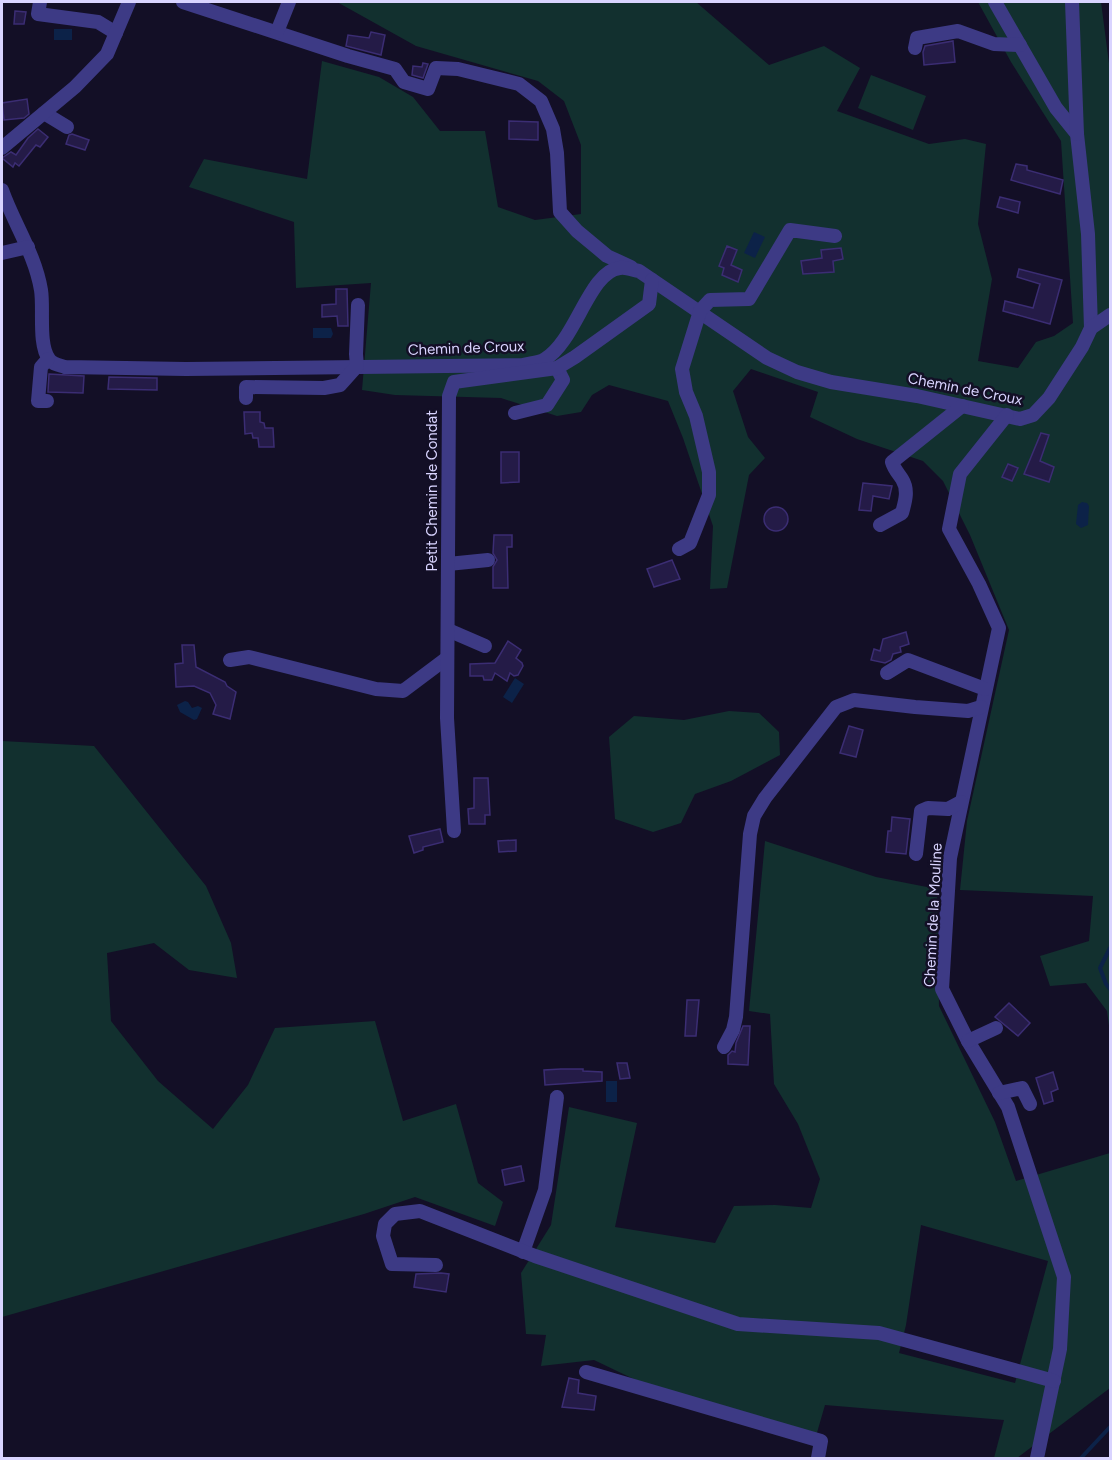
<svg xmlns="http://www.w3.org/2000/svg" width="1112" height="1460" font-family="Figtree,sans-serif">
  <style>
    .green { fill: #12302f; fill-rule: evenodd }
    .water { fill: #0c2248 }
    .lines { fill: none; stroke-linecap: round; stroke-linejoin: round }
    .stream { stroke: #0c2248; stroke-width: 4 }
    .building { fill: #241b47; stroke: #3b2d73; stroke-width: 1.5 }
    .minor { stroke: #3d3a85; stroke-width: 14 }
    .labels { text-anchor: middle; dominant-baseline: central; stroke-width: 5; stroke-linejoin: round; paint-order: stroke }
    .street-label { font-size: 15px; fill: #d9d4ff; stroke: #130f26 }
  </style>
  <rect width="100%" height="100%" fill="#130f26"/>
  <g class="green">
    <path d="M337,2H696L769,65L824,46L860,68L837,111L929,144L965,139L986,144L978,224L992,279L978,361L1018,368L1036,342L1054,336L1073,323L1061,141L1011,62L978,2H1101L1110,71V1033L1107,1011L1086,983L1050,986L1040,956L1089,941L1093,896L960,890L967,821L1009,630L970,535L943,481L923,461L857,439L810,417L818,392L751,369L733,391L748,437L765,458L749,475L727,588L710,589L713,526L683,438L668,401L609,385L592,395L581,412L557,416L501,398L395,395L362,390L371,283L296,288L294,222L189,187L204,159L307,179L322,61L379,77L413,97L440,131H485L498,207L535,220L581,214V145L564,101L538,81L416,46Z"/>
    <path d="M871,75L926,96L913,130L858,108Z"/>
    <path d="M729,711L759,713L779,732L780,755L731,781L695,794L681,823L653,832L615,819L609,737L634,716L684,720Z"/>
    <path d="M2,741L94,746L206,886L231,943L237,978L189,970L154,943L107,953L111,1021L158,1081L213,1129L248,1085L275,1028L375,1021L403,1121L456,1104L478,1183L503,1202L495,1226L415,1197L364,1214L2,1317Z"/>
    <path d="M765,841L876,877L937,889L939,1006L995,1122L1016,1181L1110,1153V1388L1017,1458H994L1004,1420L825,1405L814,1443L688,1405L594,1360L541,1366L546,1335L526,1334L521,1273L551,1225L569,1107L637,1123L615,1227L715,1243L734,1206L775,1205L811,1208L820,1179L798,1124L774,1084L770,1014L749,1011ZM921,1225L1048,1261L1015,1383L899,1353L906,1325Z"/>
  </g>
  <g class="water">
    <rect x="54" y="29" width="18" height="11"/>
    <path d="M754,232L765,237L755,258L744,253Z"/>
    <path d="M313,328H331L333,334L331,338H313Z"/>
    <path d="M1082,502L1087,503L1089,506L1088,525L1081,528L1076,524L1078,505Z"/>
    <path d="M515,678L524,684L512,703L503,697Z"/>
    <path d="M185,701L188,702L192,708L198,706L202,708L197,719L194,720L180,712L177,705Z"/>
    <rect x="606" y="1081" width="11" height="21"/>
  </g>
  <g class="lines">
    <g class="stream">
      <path d="M1110,948L1100,968L1106,984L1110,989"/>
      <path d="M1081,1458L1110,1427"/>
    </g>
  </g>
  <g class="building">
    <path d="M15,11L26,12L24,24H14Z"/>
    <path d="M371,32L385,35L381,55L346,46L348,35L369,38Z"/>
    <path d="M953,41L955,62L924,65L923,52L925,46Z"/>
    <path d="M423,63L428,64L423,78L412,75L413,66L422,67Z"/>
    <path d="M27,99L29,114L24,118L4,120L2,103Z"/>
    <path d="M509,121L538,122V140L509,139Z"/>
    <path d="M38,129L48,137L40,147L36,145L19,166L15,163L13,167L2,158L11,152L16,155L28,138Z"/>
    <path d="M72,134L89,140L85,150L66,144L69,135Z"/>
    <path d="M1016,164L1027,166V170L1063,180L1060,194L1011,180Z"/>
    <path d="M1000,197L1020,202L1018,213L997,207Z"/>
    <path d="M727,246L737,250L731,265L742,270L738,282L722,275L724,268L719,266Z"/>
    <path d="M841,248L843,259L833,261L834,272L803,274L801,261L822,258L821,250Z"/>
    <path d="M1019,269L1062,280L1050,324L1003,311L1005,301L1033,308L1040,284L1017,277Z"/>
    <path d="M336,289H347L348,326H338L337,316L322,317V305L336,304Z"/>
    <path d="M49,374L84,376L83,393L48,392Z"/>
    <path d="M109,377L157,378V390L108,389Z"/>
    <path d="M244,412H260V422L264,423L265,428H273L274,447H259L258,438H253L252,433L245,434Z"/>
    <path d="M1041,433L1049,435L1040,461L1054,467L1049,482L1024,474Z"/>
    <path d="M501,452H519V482L501,483Z"/>
    <path d="M1008,464L1018,468L1012,481L1002,477Z"/>
    <path d="M863,483L892,486L889,499L873,496L871,511L859,510Z"/>
    <circle cx="776" cy="519" r="12"/>
    <path d="M494,535H512V547H507L508,588H493V567L497,560L493,553Z"/>
    <path d="M672,560L680,579L654,587L647,569Z"/>
    <path d="M906,632L909,644L900,647L901,652L893,654L891,660L885,663L871,660L874,649L880,651L883,639Z"/>
    <path d="M508,641L521,650L516,658L522,663L523,666L518,675L514,676L510,673L507,681L495,673L492,680H484L483,676H470V664L495,663Z"/>
    <path d="M182,645H194L196,667L225,682L227,686L236,692L230,719L213,714L216,705L210,693L194,686L176,687L175,664L183,663Z"/>
    <path d="M849,726L863,730L856,757L840,753Z"/>
    <path d="M474,778H488L490,815H485V824H469L468,809L474,808Z"/>
    <path d="M892,817L910,819L906,854L886,852L888,831H891Z"/>
    <path d="M440,829L443,842L423,847V850L414,853L409,836Z"/>
    <path d="M516,840V851L499,852L498,841Z"/>
    <path d="M687,1000H699L696,1036H685Z"/>
    <path d="M1009,1003L1030,1023L1018,1036L995,1017Z"/>
    <path d="M743,1026H750L748,1065L728,1064V1055L732,1051L735,1052L736,1043Z"/>
    <path d="M617,1063H627L630,1078L620,1079Z"/>
    <path d="M561,1069H583V1071L602,1072V1081L545,1085L544,1070Z"/>
    <path d="M1053,1072L1058,1089L1051,1092L1053,1101L1044,1104L1036,1078Z"/>
    <path d="M521,1166L524,1181L505,1185L502,1170Z"/>
    <path d="M441,1273L449,1274L446,1292L414,1287L416,1274Z"/>
    <path d="M569,1378L579,1380L578,1393L596,1396L594,1410L562,1407Z"/>
  </g>
  <g class="lines">
    <g class="minor">
      <path d="M40,2L38,14L98,22L116,33"/>
      <path d="M183,2L348,56L395,69L404,82L428,89L436,68L458,69L519,84L541,101L553,129L557,153L560,212L577,231L607,256L631,267"/>
      <path d="M995,2L1056,108L1077,134L1088,234L1091,328"/>
      <path d="M1072,2L1077,134"/>
      <path d="M277,32L289,2"/>
      <path d="M915,48L917,38L958,31L994,44L1020,45"/>
      <path d="M44,113L67,127"/>
      <path d="M2,148L75,87L107,54L129,2"/>
      <path d="M2,190C14,224 35,254 41,290C44,308 38,345 49,359C52,364 59,365 65,367L186,369L523,365C530,363 539,363 545,359C576,341 589,271 620,268C626,267 633,270 639,271L767,358L797,372L831,382L917,396L1020,419L1033,415L1049,398L1082,347L1091,328L1110,315"/>
      <path d="M2,253L28,247"/>
      <path d="M246,398V387L324,388L340,385L357,366L356,354L358,305"/>
      <path d="M47,401H38L41,367L48,359"/>
      <path d="M515,413L547,405L563,380L557,368"/>
      <path d="M1007,415L960,474L949,529L979,584L999,628L950,858L942,989L968,1041L1008,1107L1064,1277L1060,1349L1037,1458"/>
      <path d="M880,525L902,513C905,502 909,490 902,479C898,473 894,469 892,462L962,406"/>
      <path d="M679,549L690,543L709,495V472L696,416L686,392L682,369L700,311L710,300L749,299L790,230L835,236"/>
      <path d="M448,564L488,560"/>
      <path d="M448,630L485,646"/>
      <path d="M230,660L249,657L376,689L403,691L447,658"/>
      <path d="M887,673L908,660L985,689"/>
      <path d="M454,831L447,718L449,396L454,382L557,368L575,357L649,304L652,280"/>
      <path d="M916,854L921,811L928,808L948,809L961,802"/>
      <path d="M968,1041L996,1028"/>
      <path d="M724,1047L733,1030L736,1017L750,834L754,816L765,798L836,707L854,700L915,707L968,711L981,707"/>
      <path d="M999,1093L1022,1088L1030,1104"/>
      <path d="M523,1252L545,1190L557,1097"/>
      <path d="M436,1265L392,1264L383,1236L385,1224L395,1214L420,1211L535,1256L738,1324L879,1333L1054,1381"/>
      <path d="M586,1372L821,1441L818,1458"/>
    </g>
  </g>
  <g class="labels">
    <g class="street-label">
      <text transform="translate(466 348) rotate(-2)">Chemin de Croux</text>
      <text transform="translate(965 389) rotate(11)">Chemin de Croux</text>
      <text transform="translate(432 491) rotate(-90)">Petit Chemin de Condat</text>
      <text transform="translate(933 915) rotate(-87)">Chemin de la Mouline</text>
    </g>
  </g>
  <rect width="1112" height="1460" fill="none" stroke="#d9d4ff" stroke-width="6"/>
</svg>
